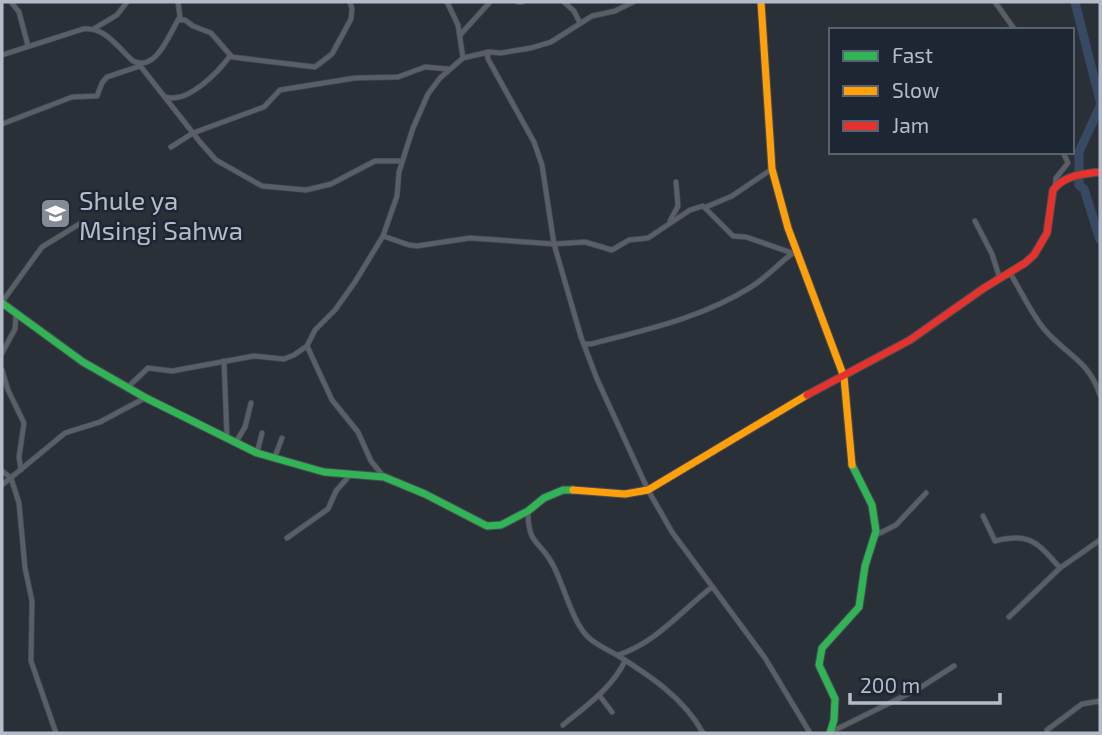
<svg xmlns="http://www.w3.org/2000/svg" width="1102" height="735" font-family="'Exo 2',sans-serif">
  <style>
    .lines { fill: none; stroke-linecap: round; stroke-linejoin: round }
    .river { stroke: #384963; stroke-width: 9 }
    .street-casing { stroke: #484c53; stroke-width: 6 }
    .fast-casing { stroke: #484c53; stroke-width: 9 }
    .slow-casing { stroke: #484c53; stroke-width: 9 }
    .jam-casing { stroke: #484c53; stroke-width: 9 }
    .street { stroke: #5a5e66; stroke-width: 4.5 }
    .fast { stroke: #30b455; stroke-width: 7 }
    .slow { stroke: #ff9f0a; stroke-width: 7 }
    .jam { stroke: #e5322d; stroke-width: 7 }
    .labels { text-anchor: middle; dominant-baseline: central; stroke-width: 5; stroke-linejoin: round; paint-order: stroke }
    .poi-label { font-size: 26px; fill: #b4bcc9; stroke: #1d2633; text-anchor: start }
  </style>
  <rect width="100%" height="100%" fill="#2a3038"/>
  <g class="lines">
    <g class="river">
      <path d="M1075,2L1100,101"/>
      <path d="M1100,106L1079,152V185L1084,189L1100,240"/>
    </g>
    <defs>
      <g id="street">
        <path d="M11,2L19,12L28,46"/>
        <path d="M447,2L458,25L463,58"/>
        <path d="M518,2H522"/>
        <path d="M564,2L574,11L580,23"/>
        <path d="M995,2L1015,30"/>
        <path d="M178,20H185L193,26L211,33L232,57L315,67L332,54L351,19L352,9L350,2"/>
        <path d="M95,28L117,15L127,2"/>
        <path d="M460,35L490,2"/>
        <path d="M487,52L488,59L534,142L542,165L554,244L581,337L597,379L648,490L672,532L765,658L810,733"/>
        <path d="M2,55L83,29C106,27 117,47 133,61C157,73 170,31 180,17L178,2"/>
        <path d="M138,63L200,142L216,160L262,186L306,190L331,184L375,161H401"/>
        <path d="M166,97C188,104 219,71 230,56"/>
        <path d="M2,124L72,97L97,96L102,83L107,77L140,66"/>
        <path d="M171,147L193,133L264,107L280,90L355,78L398,77L425,67L449,69"/>
        <path d="M1055,186L1056,178L1068,163L1063,152"/>
        <path d="M706,207L732,196L772,169"/>
        <path d="M670,221L678,206L676,182"/>
        <path d="M975,221L992,254L1000,279"/>
        <path d="M383,236L409,245L417,246L470,238L554,244L585,242L612,250L629,240L648,238L690,210L703,206L733,236L746,237L798,255"/>
        <path d="M1010,273C1021,291 1031,313 1044,329C1066,355 1088,359 1100,395"/>
        <path d="M2,302L42,247L81,223"/>
        <path d="M584,344H591C645,330 702,318 751,287C766,278 779,263 793,253"/>
        <path d="M307,346L332,400L358,432L371,461L384,477"/>
        <path d="M2,353L15,329L16,313"/>
        <path d="M224,361L227,438"/>
        <path d="M2,370L8,390L24,423L19,457L21,470"/>
        <path d="M128,387L148,368L172,371L254,356L284,359L294,355L307,346L315,330L335,310L355,282L383,236L397,196L399,172L413,128L428,94L440,78L463,58L489,52L501,53L531,48L551,42L592,16L615,11L633,2"/>
        <path d="M236,442L245,427L251,403"/>
        <path d="M257,453L262,433"/>
        <path d="M274,459L282,438"/>
        <path d="M2,471L11,478L19,503L25,568L32,601L31,661L56,733"/>
        <path d="M2,485L65,433L100,422L145,398"/>
        <path d="M528,511C528,547 540,539 554,567C564,586 573,624 589,638C597,645 608,650 617,655C650,676 684,698 703,733"/>
        <path d="M983,516L995,541C1030,532 1038,543 1060,568"/>
        <path d="M876,535L896,525L926,493"/>
        <path d="M287,538L328,509L336,491L350,475"/>
        <path d="M1009,617L1060,568L1100,540"/>
        <path d="M618,655C656,643 681,611 712,587"/>
        <path d="M599,695L612,712"/>
        <path d="M563,725C586,706 612,688 625,661"/>
        <path d="M1047,730L1082,704L1100,701"/>
        <path d="M831,732L918,689L954,666"/>
      </g>
      <g id="fast">
        <path d="M2,303L83,362L146,398L257,453L324,472L384,477L425,494L487,526L501,525L528,511L544,498L563,490H573"/>
        <path d="M830,733L834,720L835,699L819,665L822,648L859,607L865,566L876,531L872,505L852,465"/>
      </g>
      <g id="slow">
        <path d="M761,2L772,169L788,228L844,377L852,465"/>
        <path d="M573,490L625,494L648,490L807,395"/>
      </g>
      <path id="jam" d="M807,395L910,340L984,288L1025,263L1034,255L1047,233L1053,190C1065,175 1082,174 1100,172"/>
    </defs>
    <use href="#street" class="street-casing"/>
    <use href="#fast" class="fast-casing"/>
    <use href="#slow" class="slow-casing"/>
    <use href="#jam" class="jam-casing"/>
    <use href="#street" class="street"/>
    <use href="#fast" class="fast"/>
    <use href="#slow" class="slow"/>
    <use href="#jam" class="jam"/>
  </g>
  <defs>
    <symbol id="school-square" viewBox="-11 -11 22 22"><rect x="-9" y="-9" width="18" height="18" rx="4" fill="#848b96" stroke="#1d2633"/><path d="M0-5L7-2L0 1L-7-2ZM-4 1L0 2.5L4 1V4Q0 6-4 4Z" fill="#fff"/></symbol>
  </defs>
  <g fill-rule="evenodd">
    <use href="#school-square" x="38" y="196" width="35" height="35"/>
  </g>
  <g class="labels">
    <g class="poi-label">
      <text x="79" y="199">Shule ya<tspan x="79" dy="30">Msingi Sahwa</tspan></text>
    </g>
  </g>
  <rect width="1102" height="735" fill="none" stroke="#b4bcc9" stroke-width="7"/>
  <rect x="829" y="28" width="245" height="126" fill="#1d2633" stroke="#59626f" stroke-width="2"/>
  <rect x="843" y="51" width="35" height="10" fill="#30b455" stroke="#59626f" stroke-width="2"/>
  <text x="892" y="63" font-size="21" fill="#b4bcc9">Fast</text>
  <rect x="843" y="86" width="35" height="10" fill="#ff9f0a" stroke="#59626f" stroke-width="2"/>
  <text x="892" y="98" font-size="21" fill="#b4bcc9">Slow</text>
  <rect x="843" y="121" width="35" height="10" fill="#e5322d" stroke="#59626f" stroke-width="2"/>
  <text x="892" y="133" font-size="21" fill="#b4bcc9">Jam</text>
  <path d="M850 693v10h150v-10" fill="none" stroke="#b4bcc9" stroke-width="3.5"/>
  <text x="860" y="693" font-size="21" fill="#b4bcc9" stroke="#1d2633" stroke-width="5" paint-order="stroke">200 m</text>
</svg>
